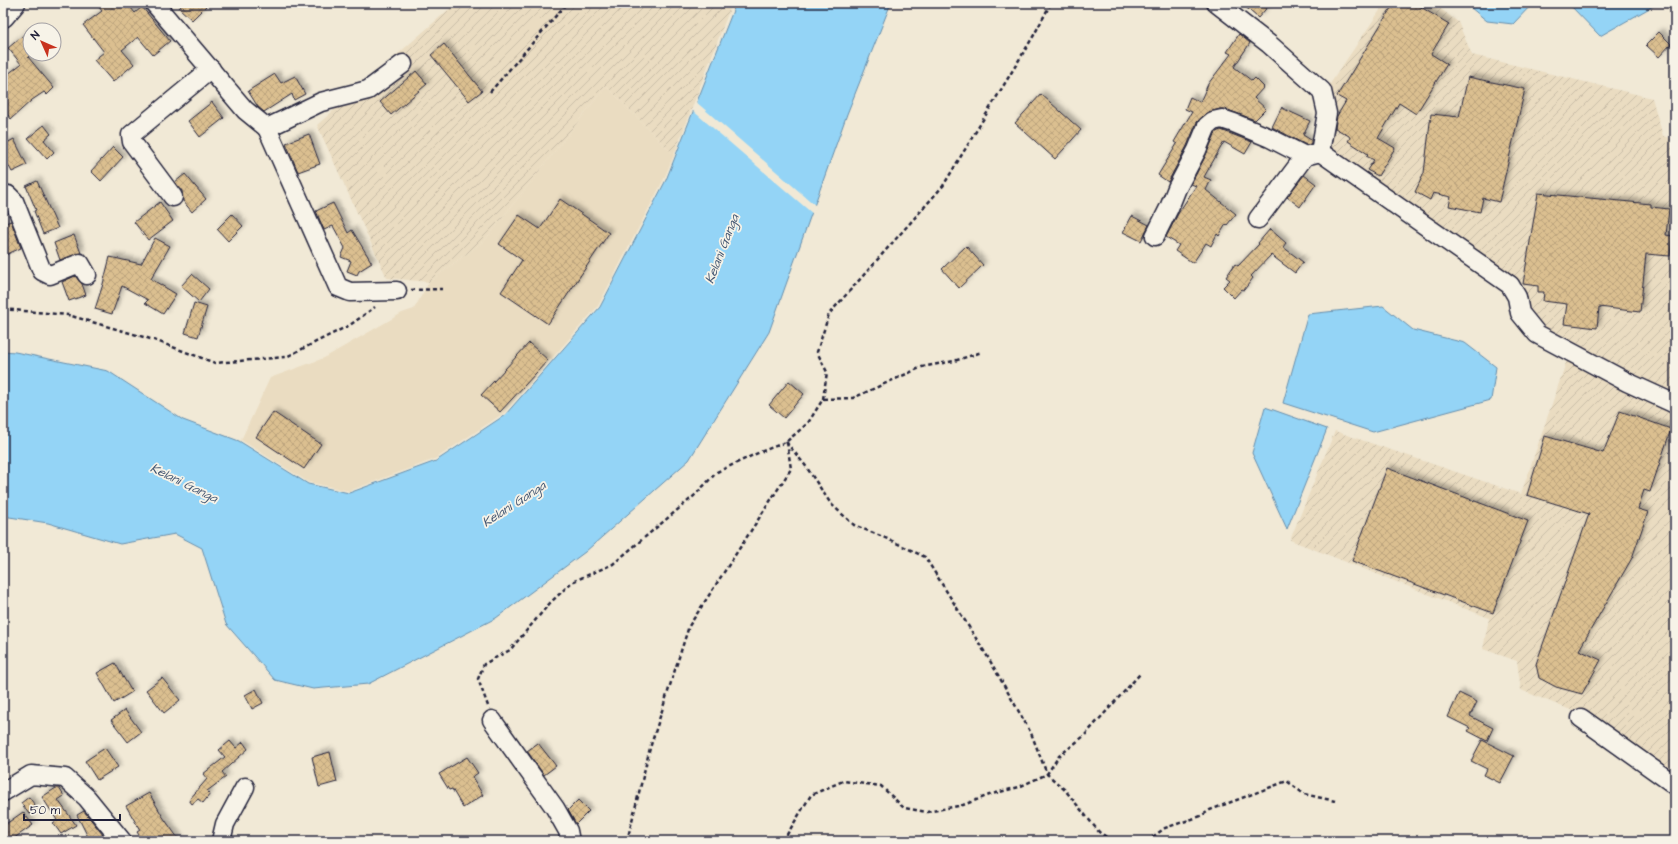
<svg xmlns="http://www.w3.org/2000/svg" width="1678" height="844" font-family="'Architects Daughter',sans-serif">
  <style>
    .built { fill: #eadcc1 }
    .industrial { fill: url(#industrial-furrows) }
    .water { fill: #94d4f6; stroke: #668dab }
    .pier { fill: #f1e9d6 }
    .building { fill: url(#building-cross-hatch); stroke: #22223b; filter: url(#shadow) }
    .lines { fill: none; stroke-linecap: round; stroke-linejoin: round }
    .minor-casing { stroke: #22223b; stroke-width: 21 }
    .major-casing { stroke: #22223b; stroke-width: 25 }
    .path { stroke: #22223b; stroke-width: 2.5; stroke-dasharray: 4 3; stroke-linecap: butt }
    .minor { stroke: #f7f3e8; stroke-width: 18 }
    .major { stroke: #f7f3e8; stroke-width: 22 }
    .labels { text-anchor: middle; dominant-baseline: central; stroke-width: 3.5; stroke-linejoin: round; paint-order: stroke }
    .water-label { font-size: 13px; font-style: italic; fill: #445773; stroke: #f7f3e8 }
  </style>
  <defs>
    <pattern id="industrial-furrows" width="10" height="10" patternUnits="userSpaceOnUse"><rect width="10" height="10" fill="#eadcc1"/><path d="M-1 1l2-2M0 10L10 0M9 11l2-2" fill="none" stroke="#c8bca7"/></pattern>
    <pattern id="building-cross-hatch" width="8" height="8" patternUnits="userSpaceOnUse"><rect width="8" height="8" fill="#dbbf90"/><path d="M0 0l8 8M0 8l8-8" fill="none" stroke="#bca47d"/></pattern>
    <filter id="shadow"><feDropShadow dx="3.5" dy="-3.5" stdDeviation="2" flood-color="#0004"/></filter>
  </defs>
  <rect width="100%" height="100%" fill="#f1e9d6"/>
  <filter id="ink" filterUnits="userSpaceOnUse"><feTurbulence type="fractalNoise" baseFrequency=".025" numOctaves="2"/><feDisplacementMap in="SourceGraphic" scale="8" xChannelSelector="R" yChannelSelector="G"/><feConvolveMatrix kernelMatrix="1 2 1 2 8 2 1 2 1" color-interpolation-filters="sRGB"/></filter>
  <g filter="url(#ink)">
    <path class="built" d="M606,86L674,155L664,179L598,306L504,413L435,459L349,491L308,482L241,440L270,378L324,358L402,313L414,309L429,282L485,240Z"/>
    <g class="industrial">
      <path d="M456,3H732L674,155L606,86L485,240L429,282L387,278L317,125Z"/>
      <path d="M1385,3H1433L1458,22L1472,55L1652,98L1663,136L1675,139V399L1542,330L1525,310L1519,284L1329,154L1330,84Z"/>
      <path d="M1569,354L1675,406V782L1578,713L1521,690L1517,661L1483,649L1489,618L1290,540L1335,431L1521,494Z"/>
    </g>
    <g class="water">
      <path d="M736,3H891L847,114L769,332L689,460L585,552L496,618L368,684L313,689L275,680L226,624L202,548L175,534L120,544L48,523L3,516V351L15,352L108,371L183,420L239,441L308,484L349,493L436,461L505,415L600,307L666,180Z"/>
      <path d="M1465,3H1533L1513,24L1487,21Z"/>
      <path d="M1568,3H1653L1655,5L1600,36Z"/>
      <path d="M1383,306L1413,330L1465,343L1496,367L1491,400L1373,432L1283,403L1308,314Z"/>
      <path d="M1265,407L1327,429L1287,529L1252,453Z"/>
    </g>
    <path class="pier" d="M695,101L816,206L813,214L692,110Z"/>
    <g class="building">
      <path d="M96,3H127L135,13L142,7L170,41L153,55L138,37L122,50L134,64L113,82L94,60L104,52L83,25L102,11Z"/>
      <path d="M184,3H209L192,20L179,8Z"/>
      <path d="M1241,3H1271L1258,18Z"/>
      <path d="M1394,3H1414L1449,24L1431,54L1447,64L1416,114L1399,103L1378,138L1395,148L1378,176L1367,170L1374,160L1366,156L1368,154L1348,141L1350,138L1349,136L1335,128L1337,116L1346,101L1337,96Z"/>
      <path d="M1659,32L1671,44L1659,57L1646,45Z"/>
      <path d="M26,33L30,39V56L28,57L54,88L47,95L44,92L32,100L11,119L3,109V78L21,64L8,48Z"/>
      <path d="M1239,34L1250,43L1234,67L1252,81L1255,78L1264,87L1254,98L1266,109L1255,120L1225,109H1220L1206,113L1197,122L1187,146L1168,182L1158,175L1177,144L1174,142L1192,112L1185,109L1190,97L1200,102L1208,84L1231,54L1227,52Z"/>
      <path d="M444,44L482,91L469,101L431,55Z"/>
      <path d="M416,71L427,84L391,115L380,102Z"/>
      <path d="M275,74L281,83L295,76L305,94L294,100L292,94L264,112L258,107L248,91Z"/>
      <path d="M1468,77L1525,89L1499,202L1483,198L1480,212L1449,206L1451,197L1433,193L1430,200L1415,192L1424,173L1431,114L1459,117Z"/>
      <path d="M1041,94L1081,130L1055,159L1015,123Z"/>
      <path d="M212,102L224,118L200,137L188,121Z"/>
      <path d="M1282,107V108L1310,121L1303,135L1311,140V144L1306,145L1272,127Z"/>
      <path d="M44,125L51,134L44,140L54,152L47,159L28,138Z"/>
      <path d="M1221,130L1252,142L1245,154L1224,142L1204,177L1211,180L1206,190L1236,214L1227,225L1226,224L1219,236L1217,234L1211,246L1206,243L1193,263L1175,251L1179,245L1166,237L1179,212L1196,186L1191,184L1206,155L1216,132Z"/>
      <path d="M309,134L320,164L298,172L286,143Z"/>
      <path d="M14,139L27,165L12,172L3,155V145Z"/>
      <path d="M113,147L123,157L101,181L91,171Z"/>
      <path d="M185,174L206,199L192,212L183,201L182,191L175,182Z"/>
      <path d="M1304,175L1316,184L1300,207L1287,197Z"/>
      <path d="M37,181L58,228L43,234L34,211L36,210L26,186Z"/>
      <path d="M1538,193L1651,204V207L1669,209L1666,235L1672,236L1670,256L1646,254L1640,312L1599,307L1597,328L1564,324L1567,304L1543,301L1544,292H1538V286L1523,284Z"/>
      <path d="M560,199L609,233L548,324L501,292L522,260L499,244L519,215L540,229Z"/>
      <path d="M160,202L173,221L148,240L134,222Z"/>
      <path d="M333,203L348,233L352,230L372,263L359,271L357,275L347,271L351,261L341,257L345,248L333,226L324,230L316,211Z"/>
      <path d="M232,214L243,226L228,241L217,229Z"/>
      <path d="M1132,216L1149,225L1141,241L1123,232Z"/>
      <path d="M11,221L21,248L3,256V224Z"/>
      <path d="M1270,229L1286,243L1283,247L1303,262L1295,273L1271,255L1251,276L1253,278L1244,290L1242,289L1234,298L1223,287L1230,280L1226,277L1235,264L1238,266L1259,244L1258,243Z"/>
      <path d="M74,235L81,253L60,260L54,243Z"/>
      <path d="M155,238L170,246L151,279L176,294L163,314L145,303L148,300L122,286L112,314L95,309L103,284L110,257L141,264Z"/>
      <path d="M966,246L983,265L959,288L942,269Z"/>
      <path d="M192,274L209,289L199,302L181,286Z"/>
      <path d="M75,276L82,284L86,295L69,301L62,282Z"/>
      <path d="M194,303L207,307L198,337L185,333Z"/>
      <path d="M529,343L548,360L500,412L481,395Z"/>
      <path d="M789,381L804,394L784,418L769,405Z"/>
      <path d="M1620,411L1671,429L1650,492L1644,490L1638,509L1648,512L1632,558L1579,650L1601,660L1582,694L1556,687L1539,678L1536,664L1589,514L1527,495L1545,436L1603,453Z"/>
      <path d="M273,412L321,444L304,469L256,437Z"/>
      <path d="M1387,468L1528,521L1493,613L1352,561Z"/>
      <path d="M115,663L132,692L114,703L97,673Z"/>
      <path d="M162,678L180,700L164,713L146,690Z"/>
      <path d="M256,689L263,703L252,709L245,695Z"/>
      <path d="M1459,693L1477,702L1470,716L1493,728L1487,741L1468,731L1470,728L1448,717Z"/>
      <path d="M125,710L141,732L128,742L111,720Z"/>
      <path d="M1482,740L1514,756L1500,783L1484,775L1487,769L1471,761Z"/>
      <path d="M230,741L236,748L243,742L248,749L222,772L226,777L207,791L210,794L203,803L198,799L192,804L189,800L207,779L203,774L225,757L219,750Z"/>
      <path d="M538,743L556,766L544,775L527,751Z"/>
      <path d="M105,748L118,767L97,780L85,761Z"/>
      <path d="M330,752L337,782L319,787L312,757Z"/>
      <path d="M467,757L478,773L472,777L483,795L463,808L452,789L449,790L439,774Z"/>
      <path d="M56,788H59L64,796L58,800L76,825L61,834L53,823L57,820L42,797Z"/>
      <path d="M149,793L163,817L180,841H143L137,832L140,830L126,806Z"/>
      <path d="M29,797L37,808L29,814L21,803Z"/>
      <path d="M578,800L589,811L576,824L568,810Z"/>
      <path d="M84,811L103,835L92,841H90L77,815Z"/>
      <path d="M23,812L33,825L10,841H3V826Z"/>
    </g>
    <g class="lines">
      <defs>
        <g id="minor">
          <path d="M154,3L245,110L267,128L321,102L368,90L403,64"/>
          <path d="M1216,3L1269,44L1322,91L1327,113L1320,152"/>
          <path d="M267,128L338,287L350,292L397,291"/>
          <path d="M3,197L8,195L14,201L42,271L50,275L80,263L87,275"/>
          <path d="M173,197L132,142L131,135L211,69"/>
          <path d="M1258,219L1305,156L1320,152L1510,285L1517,297L1520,313L1537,334L1627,382L1675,404"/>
          <path d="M1155,236L1169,208L1177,188L1197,150L1204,133L1207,126L1213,121L1222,119L1234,123L1270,138L1305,156"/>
          <path d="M1581,718L1675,785"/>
          <path d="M492,720L555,808L568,831L570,841"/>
          <path d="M3,792L31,775L65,778L87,798L122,841"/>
          <path d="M221,841L225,824L245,787"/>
        </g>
        <path id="major" d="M3,16L14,3"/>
      </defs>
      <use href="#minor" class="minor-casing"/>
      <use href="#major" class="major-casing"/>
      <g class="path">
        <path d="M490,92L567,3"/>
        <path d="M411,290L442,289"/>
        <path d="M3,309L68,315L154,340L215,363L286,357L350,325L375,307"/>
        <path d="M823,399L853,398L922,367L954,361L982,352"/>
        <path d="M786,442L805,465L831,504L854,525L890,540L925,557L989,659L1031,733L1047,774L1065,790L1099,832L1112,841"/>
        <path d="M488,706L478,679L484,664L510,650L550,603L572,582L613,564L694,496L717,472L760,452L786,442L808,423L823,399L827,372L817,352L829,314L943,186L1034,35L1051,3"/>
        <path d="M627,841L650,748L689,626L791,469L787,442"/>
        <path d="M783,841L811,795L843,781L881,786L904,808L927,812L963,805L992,794L1019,787L1047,774L1059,756L1084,736L1140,674"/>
        <path d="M1147,841L1165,828L1201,816L1210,810L1287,781L1304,794L1335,801"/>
      </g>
      <use href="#minor" class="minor"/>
      <use href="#major" class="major"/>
    </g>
  </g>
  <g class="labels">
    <g class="water-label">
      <text transform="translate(722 249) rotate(-69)">Kelani Ganga</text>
      <text transform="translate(184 483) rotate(26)">Kelani Ganga</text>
      <text transform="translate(514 504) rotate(-33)">Kelani Ganga</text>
    </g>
  </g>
  <rect width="1678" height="844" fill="none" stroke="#f7f3e8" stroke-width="16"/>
  <rect x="8" y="8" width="1662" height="828" fill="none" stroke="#22223b" stroke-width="1.5" filter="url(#ink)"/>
  <g transform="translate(42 42) rotate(315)"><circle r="19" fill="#f7f3e8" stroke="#a29fa3"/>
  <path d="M0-3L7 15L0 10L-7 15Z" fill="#c8321e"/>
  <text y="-6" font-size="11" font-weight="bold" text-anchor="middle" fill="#22223b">N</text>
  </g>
  <path d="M24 814v6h96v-6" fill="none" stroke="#22223b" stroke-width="2"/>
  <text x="30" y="814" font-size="12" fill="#22223b" stroke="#f7f3e8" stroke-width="3" paint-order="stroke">50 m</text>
</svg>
